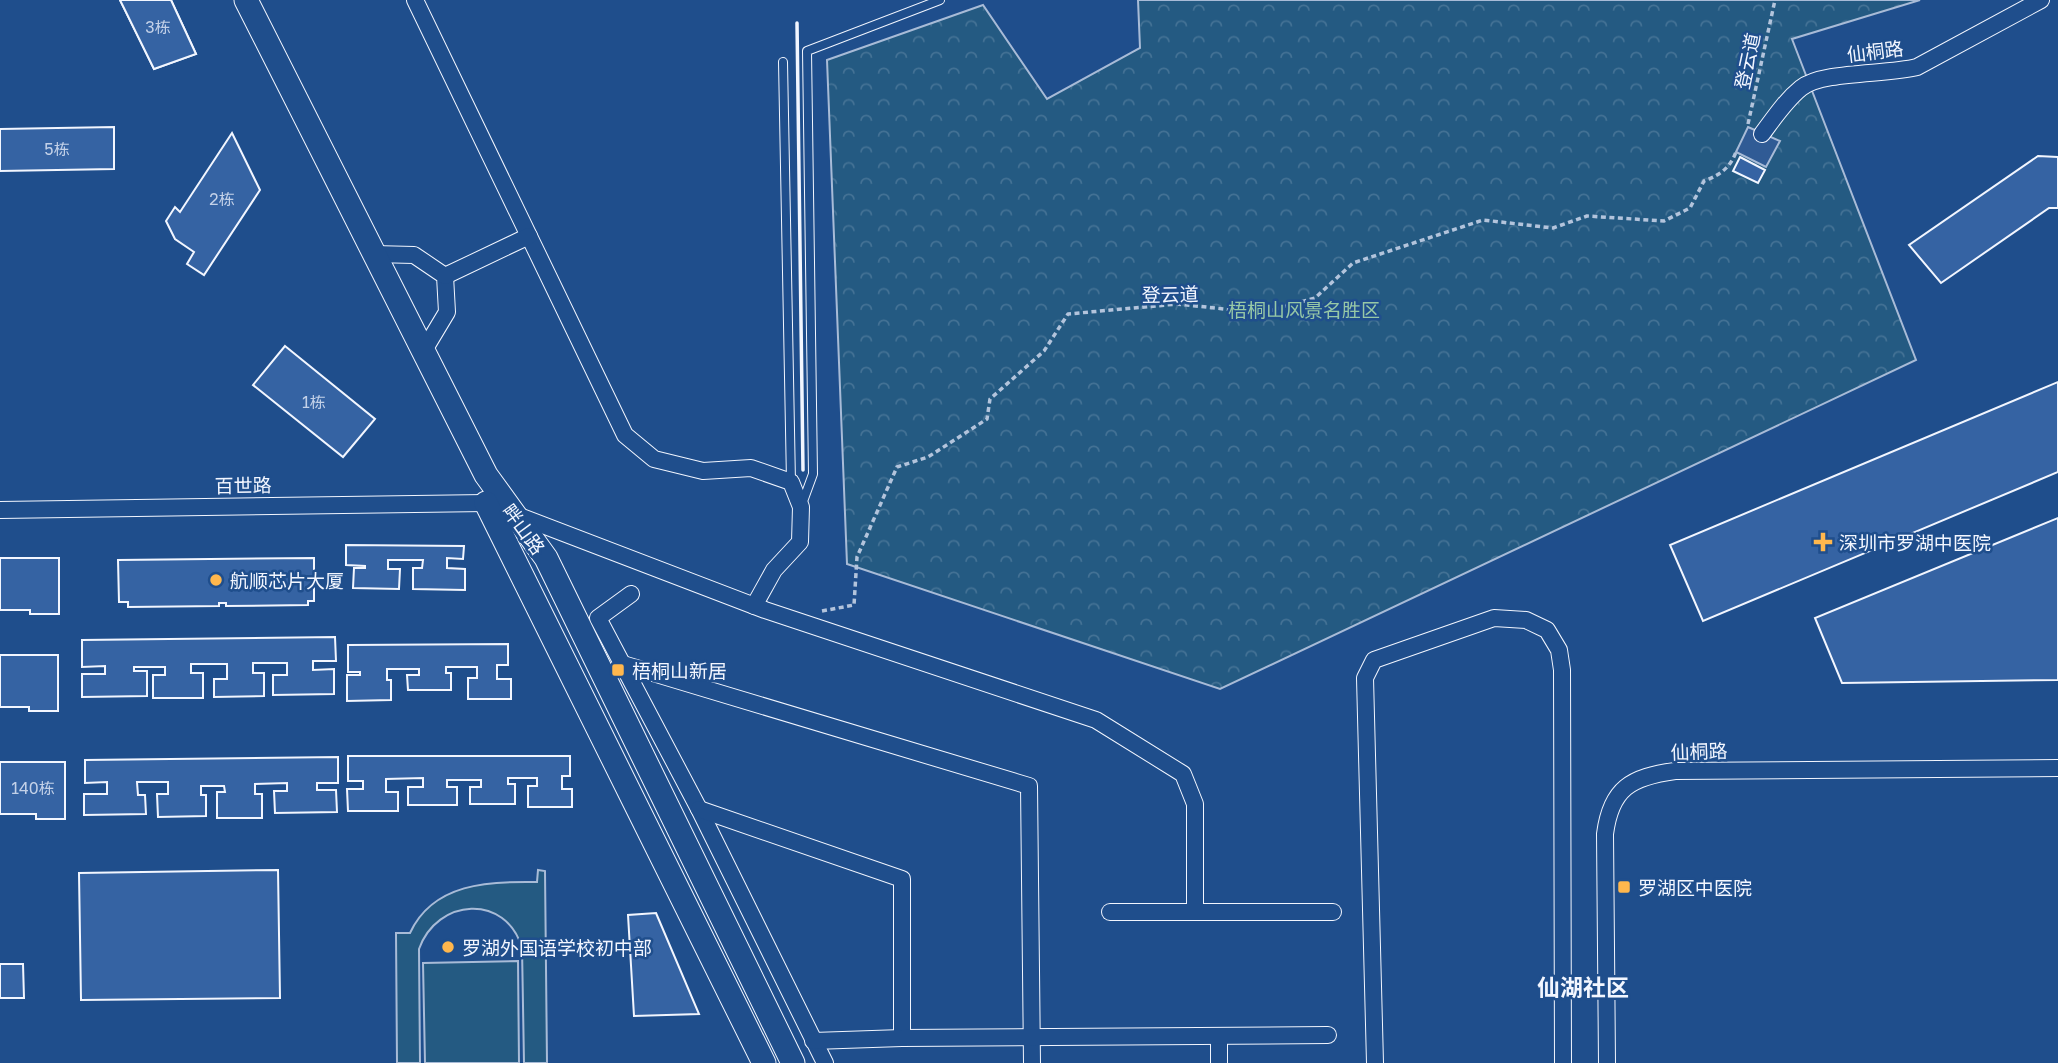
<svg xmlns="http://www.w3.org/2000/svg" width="2058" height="1063" font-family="'Golos Text','Noto Sans SC',sans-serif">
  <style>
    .grass { fill: #245a82; stroke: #a8bbd7; stroke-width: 2 }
    .forest { fill: url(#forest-crowns); stroke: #a8bbd7; stroke-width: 2 }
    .parking { fill: #305b95; stroke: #a8bbd7; stroke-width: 2 }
    .building { fill: #3563a3; stroke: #f2f6ff; stroke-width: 2 }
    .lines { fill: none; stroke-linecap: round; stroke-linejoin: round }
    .lane-casing { stroke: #f2f6ff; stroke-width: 10 }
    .street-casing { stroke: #f2f6ff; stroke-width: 18 }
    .secondary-casing { stroke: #f2f6ff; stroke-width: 25 }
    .path { stroke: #b3c4dc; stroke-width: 3.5; stroke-dasharray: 5 3.5; stroke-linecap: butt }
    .lane { stroke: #1f4e8c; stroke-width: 8 }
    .street { stroke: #1f4e8c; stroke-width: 16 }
    .secondary { stroke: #1f4e8c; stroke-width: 23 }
    .wall { stroke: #f2f6ff; stroke-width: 3.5 }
    .poi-dot { fill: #ffb74d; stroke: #1f4e8c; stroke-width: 2.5 }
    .labels { text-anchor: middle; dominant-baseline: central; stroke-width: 5; stroke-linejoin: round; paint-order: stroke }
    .number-label { font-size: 16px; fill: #c3d1e8 }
    .street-label { font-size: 19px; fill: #f2f6ff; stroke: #1f4e8c }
    .park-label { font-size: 19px; fill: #97c8a6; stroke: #1f4e8c }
    .poi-label { font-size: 19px; fill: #f2f6ff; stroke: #1f4e8c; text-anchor: start }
    .quarter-label { font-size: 23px; font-weight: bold; fill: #f2f6ff; stroke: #1f4e8c }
  </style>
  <defs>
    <pattern id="forest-crowns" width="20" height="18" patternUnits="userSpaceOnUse" patternTransform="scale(1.75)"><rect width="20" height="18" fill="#245a82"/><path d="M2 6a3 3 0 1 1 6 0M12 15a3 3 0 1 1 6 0" fill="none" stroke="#447295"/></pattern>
  </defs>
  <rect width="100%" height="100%" fill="#1f4e8c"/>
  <g class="grass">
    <path d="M538,870L545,871L547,1063H524L522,948C506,893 437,898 419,949L420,1063H397L396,933H410C433,883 489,881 537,882Z"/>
    <path d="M518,961L519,1063H425L423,963Z"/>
  </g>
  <path class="forest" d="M1138,0H1920L1792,39L1916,360L1220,689L847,564L827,60L983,5L1047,99L1140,48Z"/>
  <path class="parking" d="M1748,127L1780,141L1766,167L1736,152Z"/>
  <g class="building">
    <path d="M120,0H171L196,54L154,69Z"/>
    <path d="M120,0H171L196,54L154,69Z"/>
    <path d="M114,127V169L0,171V129Z"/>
    <path d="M232,133L260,190L204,275L187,264L194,252L175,239L166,221L175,207L180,212Z"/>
    <path d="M2038,156L2058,157V208H2049L1941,283L1909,245Z"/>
    <path d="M1740,157L1765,170L1758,183L1733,171Z"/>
    <path d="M285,346L375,419L343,457L253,385Z"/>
    <path d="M2058,382V472L1703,621L1670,545Z"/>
    <path d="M2058,518V680L1842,683L1815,618Z"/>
    <path d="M346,545L464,546L463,559L447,558V568L465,569V590L413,589V568H422L423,560H388V569H400L399,589L353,588L354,568H365V566L346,565Z"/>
    <path d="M0,558H59V614H30V610H0Z"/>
    <path d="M314,558V601H308V605L226,606V603H219V606L128,607V602H119L118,560Z"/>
    <path d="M335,637L336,661H313V670L334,669V694L273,695V675H287V663H253V673H264V696L214,697V679H227V664H191V673H203V698H153V675H165V667H134V671H147V696L82,697V674H105V666L82,667V640Z"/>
    <path d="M508,644V665H497V679H511V699H468V678H477V667H446V673H451V690H408L407,675H419V669H387V680H391V700L347,701V675H360V672H348V645Z"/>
    <path d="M0,655H58V711H29V707H0Z"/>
    <path d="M348,756H570V776H562V789H572V807H528V786H537V778H508V784H515V804H470V787H481V780H447V787H457V805H408V787H423V778L386,779V792H398V811H348L347,789H363V781H348Z"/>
    <path d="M338,757V783H317V790H336L337,812L275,813L274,791H287V783L255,784V794H262V818H217V792H225L224,786H201V795H206V816L158,817L157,794H168V782H137L138,795H145L146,814L84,815V794H107V782L85,783V760Z"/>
    <path d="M0,762H65V819H36V814H0Z"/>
    <path d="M278,870L280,998L81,1000L79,873Z"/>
    <path d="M656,913L699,1014L634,1016L628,915Z"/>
    <path d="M0,964H23L24,998H0Z"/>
  </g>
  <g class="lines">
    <defs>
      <g id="lane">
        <path d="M783,62L791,482"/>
        <path d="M802,504L813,474L807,51L940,0"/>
      </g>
      <g id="street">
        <path d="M415,0L625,435L654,459L703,471L751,468L791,482L801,507L800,542L774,570L754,606"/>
        <path d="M1762,134C1774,118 1785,101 1801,88C1822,71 1887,75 1917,67L2041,0"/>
        <path d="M374,254L414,255L445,276L447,312L423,352"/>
        <path d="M445,276L529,236"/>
        <path d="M0,510L486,503"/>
        <path d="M514,514L765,610L1096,720L1183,774L1195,804V911"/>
        <path d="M631,594L598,618L699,809L825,1063"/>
        <path d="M623,664L1029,786L1032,1063"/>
        <path d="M699,809L902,879V1038"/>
        <path d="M1110,912H1333"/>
        <path d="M1219,1036V1063"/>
        <path d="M813,1041L902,1038L1328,1035"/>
        <path d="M1375,1063L1365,678L1374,660L1494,618L1526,620L1547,630L1559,650L1562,670L1563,1063"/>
        <path d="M1607,1063L1605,834C1611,788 1631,777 1675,771L2058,768"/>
      </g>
      <g id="secondary">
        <path d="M246,0L486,475L546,558L793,1063"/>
        <path d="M486,503L764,1063"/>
      </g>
    </defs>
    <use href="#lane" class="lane-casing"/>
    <use href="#street" class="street-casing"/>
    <use href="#secondary" class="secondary-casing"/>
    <g class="path">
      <path d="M1748,124L1775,0"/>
      <path d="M822,611L854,605L857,557L897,467L928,457L987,419L990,399L1044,351L1068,314L1177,304L1262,313L1315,298L1353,263L1483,220L1553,228L1587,216L1664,221L1690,208L1704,181C1720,175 1730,168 1736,152"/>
    </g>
    <use href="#lane" class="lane"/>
    <use href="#street" class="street"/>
    <use href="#secondary" class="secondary"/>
    <path class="wall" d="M797,23L803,470"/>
  </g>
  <g class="poi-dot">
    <path d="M1819.5 531.5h7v7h7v7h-7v7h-7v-7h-7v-7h7z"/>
    <circle cx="216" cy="580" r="7"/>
    <rect x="611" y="663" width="14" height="14" rx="3.5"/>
    <rect x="1617" y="880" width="14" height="14" rx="3.5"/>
    <circle cx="448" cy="947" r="7"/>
  </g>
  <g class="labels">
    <g class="number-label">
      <text x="158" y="27">3栋</text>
      <text x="57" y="149">5栋</text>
      <text x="222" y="199">2栋</text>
      <text x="314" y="402">1栋</text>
      <text x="33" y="788">140栋</text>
    </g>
    <g class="street-label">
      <text transform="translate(1875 51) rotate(-7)">仙桐路</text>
      <text transform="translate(1747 61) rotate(-78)">登云道</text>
      <text transform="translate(1170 294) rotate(-1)">登云道</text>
      <text transform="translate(243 485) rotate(-1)">百世路</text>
      <text transform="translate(524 529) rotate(54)">畔山路</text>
      <text transform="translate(1699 751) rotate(-2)">仙桐路</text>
    </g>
    <g class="park-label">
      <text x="1304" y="309">梧桐山风景名胜区</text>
    </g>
    <g class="poi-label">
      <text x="1839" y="542">深圳市罗湖中医院</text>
      <text x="230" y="580">航顺芯片大厦</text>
      <text x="632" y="670">梧桐山新居</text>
      <text x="1638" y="887">罗湖区中医院</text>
      <text x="462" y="947">罗湖外国语学校初中部</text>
    </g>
    <g class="quarter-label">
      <text x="1583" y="987">仙湖社区</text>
    </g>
  </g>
</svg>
